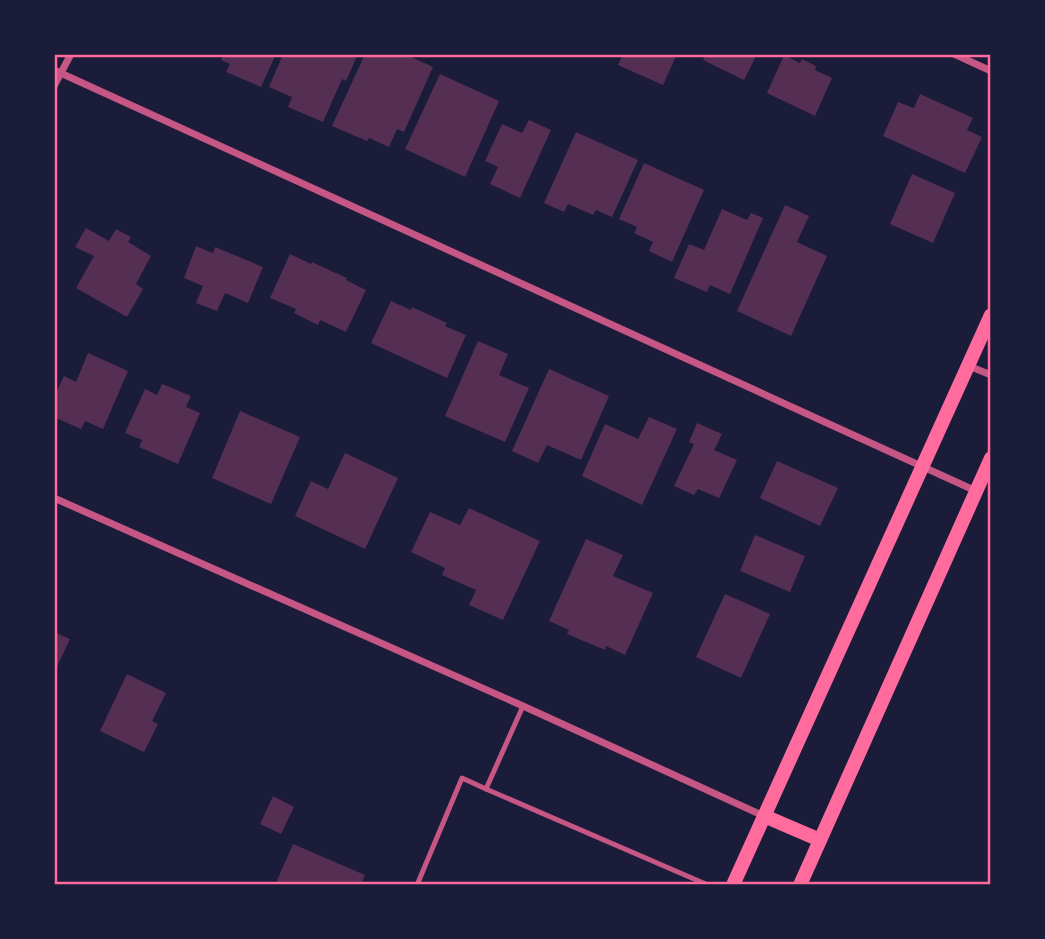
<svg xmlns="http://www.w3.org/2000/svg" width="1045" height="939" font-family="'Varela Round',sans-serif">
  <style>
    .building { fill: #542f53 }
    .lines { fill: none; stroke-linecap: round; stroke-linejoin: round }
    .service { stroke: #c65784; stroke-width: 5 }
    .minor { stroke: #c65784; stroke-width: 7 }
    .secondary { stroke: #ff6b9d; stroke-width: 14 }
    .neatline { fill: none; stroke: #ff6b9d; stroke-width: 2.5 }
  </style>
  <rect width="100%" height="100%" fill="#1b1b3a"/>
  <g class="building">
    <path d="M224,54H276L261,87L226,72L230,64L221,60Z"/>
    <path d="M283,54H358L346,81L342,79L323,122L288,107L292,97L269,87Z"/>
    <path d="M365,54H405L433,67L404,132L397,129L389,147L369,138L367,141L332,126Z"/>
    <path d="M623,54H677L663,85L618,65Z"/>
    <path d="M706,54H757L744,80L703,60Z"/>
    <path d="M784,55L800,63L802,59L816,66L815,70L832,78L815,116L767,93Z"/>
    <path d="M440,74L499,101L465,177L405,149Z"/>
    <path d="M920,94L973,118L967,130L982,137L965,173L883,136L898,102L914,108Z"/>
    <path d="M529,120L551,130L520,198L490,184L498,167L485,161L502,124L522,133Z"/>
    <path d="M576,132L638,160L612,217L596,210L593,215L568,204L564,212L544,203Z"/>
    <path d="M644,163L704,190L672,262L649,251L653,242L634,233L637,227L619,219Z"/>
    <path d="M912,174L955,193L933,243L890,224Z"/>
    <path d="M785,205L809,216L797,242L827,256L791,336L737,311Z"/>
    <path d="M722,209L747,220L751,213L763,218L730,294L710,285L707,292L674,278L689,244L704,250Z"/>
    <path d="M86,228L109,241L116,229L131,237L128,242L151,256L136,284L143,289L127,317L76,288L94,256L75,247Z"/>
    <path d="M196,246L213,253L215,247L263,267L248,303L225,293L217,311L196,303L203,286L184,278Z"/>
    <path d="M290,254L311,264L312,262L329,270L347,278L346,280L366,290L346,332L320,320L318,325L294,313L296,309L270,298Z"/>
    <path d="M391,301L411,310L412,307L447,323L445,326L466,335L447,378L371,343Z"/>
    <path d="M478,341L508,354L499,375L529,388L505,442L445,416Z"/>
    <path d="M88,353L128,371L103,429L85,421L81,429L54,417V397L64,376L76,382Z"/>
    <path d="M549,369L609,396L581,460L547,445L538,463L512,451Z"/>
    <path d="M162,384L191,396L186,407L200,413L178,464L139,447L142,440L125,433L145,389L157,395Z"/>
    <path d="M240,411L300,437L271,504L212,478Z"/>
    <path d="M649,417L677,429L642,505L582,476L605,424L638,439Z"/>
    <path d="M697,423L722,434L714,450L737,460L719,498L698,489L694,495L674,486L694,444L689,442Z"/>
    <path d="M345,453L398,478L365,549L295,516L311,481L328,489Z"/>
    <path d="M777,461L838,488L820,526L760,498Z"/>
    <path d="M469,508L540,541L503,620L469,605L476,590L442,575L445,568L411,552L430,512L460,525Z"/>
    <path d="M755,535L805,556L790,592L740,571Z"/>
    <path d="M586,539L623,555L613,576L653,593L625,655L606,646L605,650L567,634L569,630L549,621Z"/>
    <path d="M725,594L770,614L741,678L696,657Z"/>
    <path d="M54,632L70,639L54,673Z"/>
    <path d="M127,674L166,693L152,721L158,724L144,752L100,731Z"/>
    <path d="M273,796L294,807L281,834L260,824Z"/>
    <path d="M293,844L365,875L361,885H275Z"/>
  </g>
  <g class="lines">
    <g class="service">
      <path d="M486,789L708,885"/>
      <path d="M417,885L462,778L486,789L523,706"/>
    </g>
    <g class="minor">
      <path d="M954,54L991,71"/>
      <path d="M54,70L976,491"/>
      <path d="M54,86L71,54"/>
      <path d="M969,366L991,375"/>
      <path d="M54,498L523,706L764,816"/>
    </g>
    <g class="secondary">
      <path d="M764,816L820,840"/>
      <path d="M733,885L991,315"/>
      <path d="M800,885L991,458"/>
    </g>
  </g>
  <rect width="1045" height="939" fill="none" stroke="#1b1b3a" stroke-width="112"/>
  <rect x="56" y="56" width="933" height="827" class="neatline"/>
</svg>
